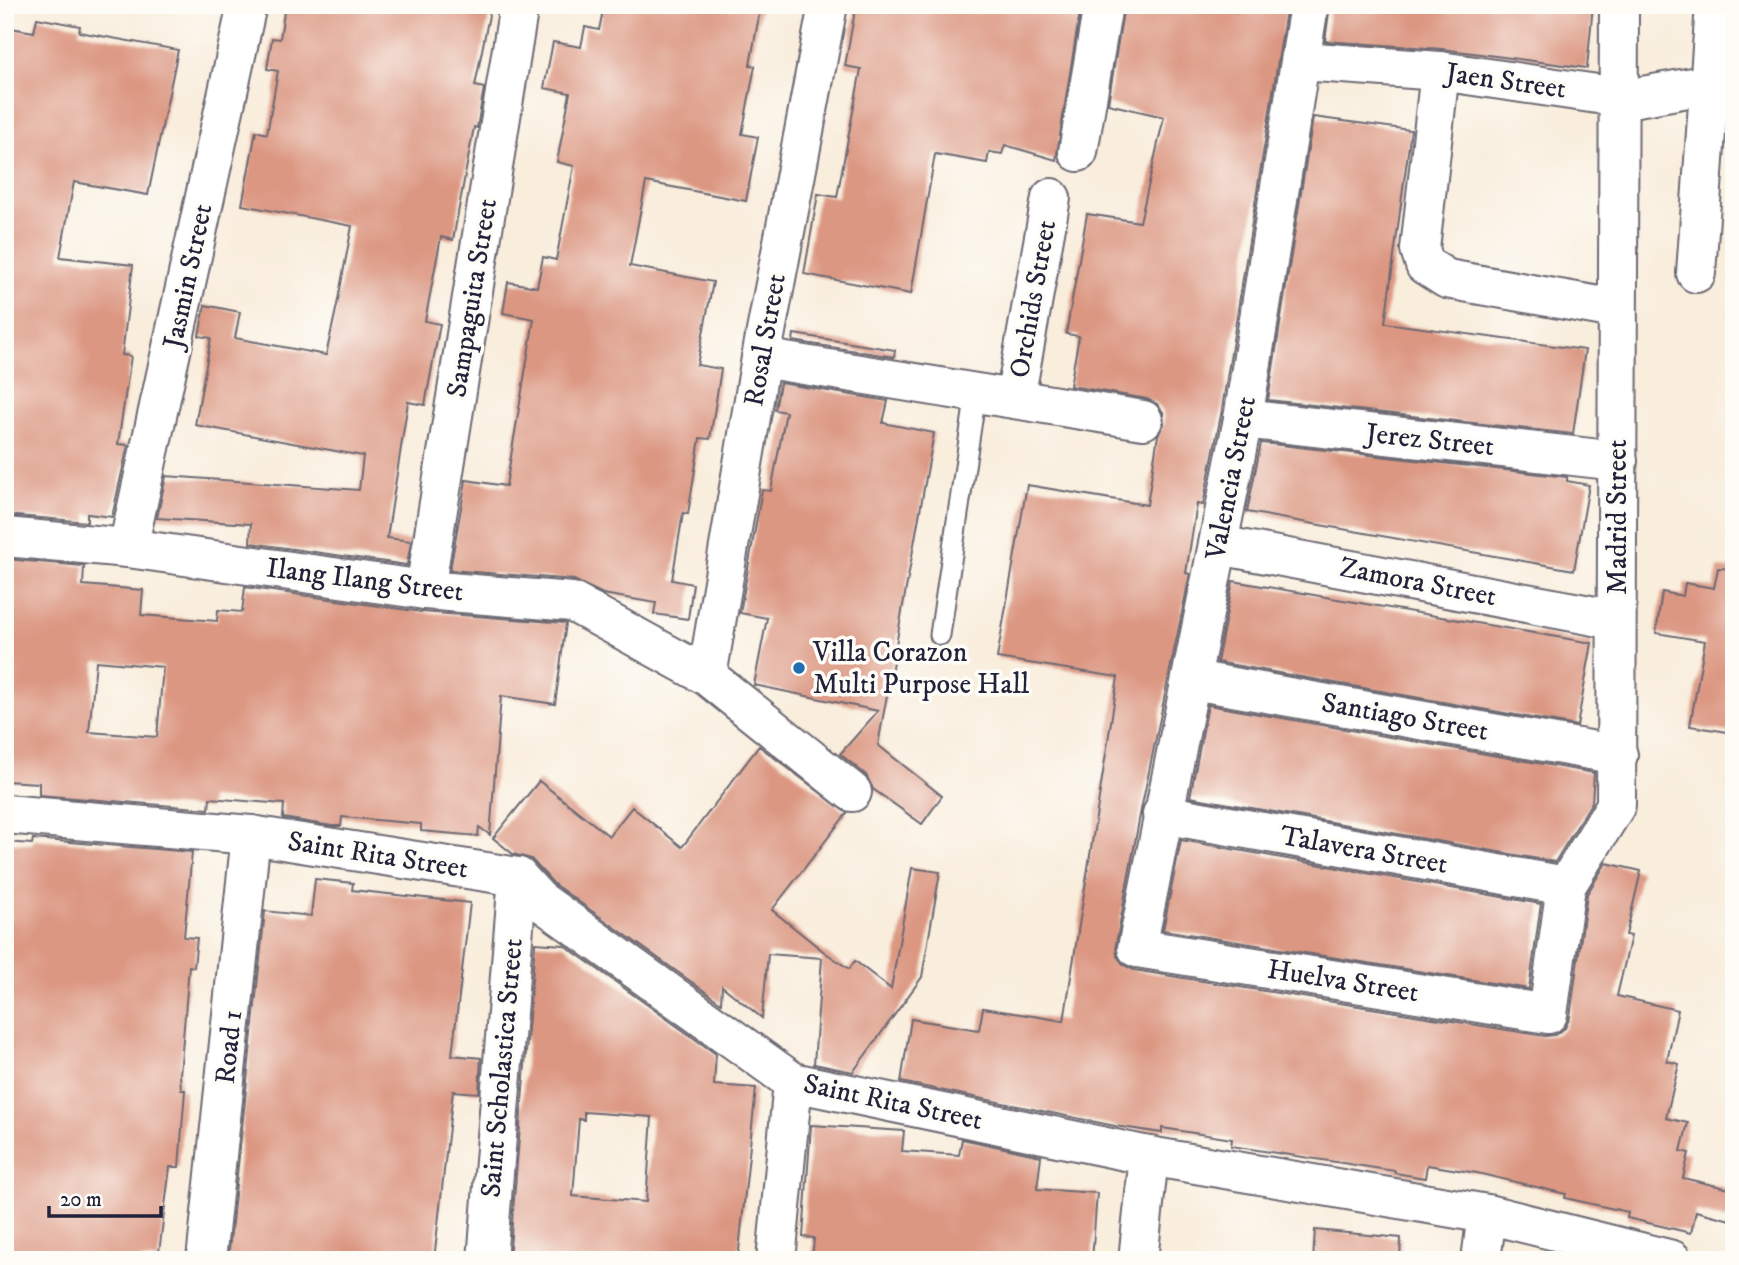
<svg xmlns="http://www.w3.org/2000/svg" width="1739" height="1265" font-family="'IM FELL DW Pica',serif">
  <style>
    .building { fill: #dc9782; fill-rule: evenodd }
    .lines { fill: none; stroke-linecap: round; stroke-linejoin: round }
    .service-casing { stroke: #6d6973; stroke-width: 23 }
    .minor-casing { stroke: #6d6973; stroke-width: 42 }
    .service { stroke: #fff; stroke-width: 19 }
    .minor { stroke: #fff; stroke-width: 38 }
    .poi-dot { fill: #1f6fb2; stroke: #fdfcf7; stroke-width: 2.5 }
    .labels { text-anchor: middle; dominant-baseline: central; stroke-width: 7; stroke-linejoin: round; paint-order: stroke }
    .street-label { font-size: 28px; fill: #22223b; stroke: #fdfcf7 }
    .poi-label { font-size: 28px; fill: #22223b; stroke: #fdfcf7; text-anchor: start }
  </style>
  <rect width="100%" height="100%" fill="#fdfcf7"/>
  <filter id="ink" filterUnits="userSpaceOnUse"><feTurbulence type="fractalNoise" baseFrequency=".0143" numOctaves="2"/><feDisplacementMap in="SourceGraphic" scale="14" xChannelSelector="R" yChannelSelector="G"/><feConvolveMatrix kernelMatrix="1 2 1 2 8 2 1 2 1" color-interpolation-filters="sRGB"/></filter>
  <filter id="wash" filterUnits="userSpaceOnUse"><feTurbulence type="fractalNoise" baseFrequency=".00686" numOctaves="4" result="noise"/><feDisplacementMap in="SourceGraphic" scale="28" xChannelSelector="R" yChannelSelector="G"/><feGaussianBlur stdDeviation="1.57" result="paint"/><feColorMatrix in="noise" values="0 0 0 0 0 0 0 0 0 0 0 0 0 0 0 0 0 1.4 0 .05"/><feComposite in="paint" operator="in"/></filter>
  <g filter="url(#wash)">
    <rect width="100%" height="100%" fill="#f9eddc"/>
    <g id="blocks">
      <g class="building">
        <path d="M285,5H491L475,86L484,88L477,128L474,127L453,240L441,237L425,321L440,324L425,405L408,402L387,538L411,541L407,565L250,543L251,524L157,518L166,476L359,490L363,456L195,425L211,338L199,336L205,305L240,312L235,338L326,355L337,305L352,226L242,205L256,131L267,134L278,71L267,69L272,38L280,39Z"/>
        <path d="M604,5H761L750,65L755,66L742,134L758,137L746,201L646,182L630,266L713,282L697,365L721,369L710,439L700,438L688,514L683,513L672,580L693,584L688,619L654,614L656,603L603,594L574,580L450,570L466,480L506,486L534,319L503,313L508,282L537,287L543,257L556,260L574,166L557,162L570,93L544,88L553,42L581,47L585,27L599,30Z"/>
        <path d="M856,5H1081L1056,160L1005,145L1002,154L989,152L987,163L935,154L911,294L804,274L818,194L837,197L861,69L845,66Z"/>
        <path d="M1124,5H1204L1237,12L1239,5H1287L1221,415L1203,505L1197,504L1186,573L1190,574L1141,810L1116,944L1117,956L1124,965L1134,970L1545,1036L1555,1035L1565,1028L1570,1017L1587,894L1606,863L1641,871L1626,935L1631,936L1617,996L1678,1010L1667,1061L1679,1064L1666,1118L1688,1123L1681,1151L1689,1153L1683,1178L1734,1190V1221L1696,1211L1691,1233L1627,1218L1628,1212L1565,1198L1566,1194L1477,1173L1427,1165L1425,1178L1395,1173V1171L1231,1146L1232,1139L1162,1128V1133L1115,1126L901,1082L911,1019L979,1030L983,1008L1064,1021L1118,677L997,658L1027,485L1147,505L1158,435L1164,424L1163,412L1157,404L1147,399L1070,386L1079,336L1066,334L1087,214L1140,222L1164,117L1108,104Z"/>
        <path d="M1330,5H1593L1587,68L1442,49L1325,41Z"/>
        <path d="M37,18L80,26L79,32L178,50L148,195L74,182L60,257L133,265L122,355L131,356L118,444L128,445L112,517L87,514V522L5,515V27L34,32Z"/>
        <path d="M1313,117L1411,130L1385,323L1585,350L1573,434L1268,400Z"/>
        <path d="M794,334L895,350L894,357L793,341Z"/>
        <path d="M780,383L888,401L883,423L934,433L878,745L942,796L922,824L873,789L866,775L840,754L878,711L754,685L767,618L740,613L762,490L771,491L786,412L775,410Z"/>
        <path d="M1261,443L1567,477V481L1589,485L1574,570L1247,512Z"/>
        <path d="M5,559L84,566L83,585L143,590L141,615L217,621L218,610L242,612L245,587L422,612L566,623L555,704L501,696L490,835L479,827L478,836L421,831V824L342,817L341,826H332L283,818L284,804L210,798L209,809L39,795V783L5,781ZM96,661L163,667L157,737L89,732Z"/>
        <path d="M1718,568L1734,569V733L1690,726L1705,641L1656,633L1662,592L1683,596L1685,583L1714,588Z"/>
        <path d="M1233,581L1592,643L1577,726L1217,662Z"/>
        <path d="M1208,705L1594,773L1592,802L1555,862L1190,797Z"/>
        <path d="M759,746L847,813L772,910L823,951L849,969L855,961L891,989L912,868L940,872L922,977L853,1072L814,1064L822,958L768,954L762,1018L722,986L721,1003L554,884L531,859L513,854L493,838L539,781L609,836L632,807L682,847Z"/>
        <path d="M33,839L192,852L184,937L197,938L194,967L189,966L180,1075L181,1090H185L179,1167H170L158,1260H5V842L32,844Z"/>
        <path d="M1181,840L1541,904L1529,989L1163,930Z"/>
        <path d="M315,879L353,883L352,890L470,903L452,1055L481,1058L479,1093L453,1091L434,1260H228L265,911L311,916Z"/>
        <path d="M535,943L564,945L716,1054L714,1085L756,1088L738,1260H509ZM584,1112L652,1117L646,1202L573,1196L579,1119L584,1120Z"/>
        <path d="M811,1125L904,1131L902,1151L959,1155L962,1139L1041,1156L1037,1189L1097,1193L1092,1260H812L814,1238L803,1237Z"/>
        <path d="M1315,1230L1401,1238L1400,1260H1313Z"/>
      </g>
    </g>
  </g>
  <g filter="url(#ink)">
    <use href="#blocks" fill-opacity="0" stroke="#6d6973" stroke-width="2"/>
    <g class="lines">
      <defs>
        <path id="service" d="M940,635L976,393"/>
        <g id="minor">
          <path d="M1309,5L1243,419L1137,948L1548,1014L1566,886L1616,805L1619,5"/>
          <path d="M1301,61L1440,71L1618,97H1637L1710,84"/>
          <path d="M1440,71L1420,249L1425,265L1447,279L1616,309"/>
          <path d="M1078,152L1103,5"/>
          <path d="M1696,273L1715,5"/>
          <path d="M761,358L1143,420"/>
          <path d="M1015,399L1051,198"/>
          <path d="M1243,419L1618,461"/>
          <path d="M5,537L128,548L425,590L572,602L707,676L852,792"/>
          <path d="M1219,545L1616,620"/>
          <path d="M128,548L247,5"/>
          <path d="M425,590L519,5"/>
          <path d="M707,676L761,358L828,5"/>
          <path d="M1193,680L1618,755"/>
          <path d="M5,814L251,835L518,877L539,900L793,1082L1149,1156L1487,1214L1672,1260"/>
          <path d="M1162,814L1566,886"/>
          <path d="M206,1260L251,835"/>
          <path d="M487,1260L518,877"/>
          <path d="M776,1260L793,1082"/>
          <path d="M1138,1260L1149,1156"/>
          <path d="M1481,1260L1487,1214"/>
        </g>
      </defs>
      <use href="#service" class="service-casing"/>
      <use href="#minor" class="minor-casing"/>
      <use href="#service" class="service"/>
      <use href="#minor" class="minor"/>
    </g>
  </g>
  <circle class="poi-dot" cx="799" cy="668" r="7"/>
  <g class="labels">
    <g class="street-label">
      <text transform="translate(1506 81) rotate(8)">Jaen Street</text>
      <text transform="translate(188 276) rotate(-78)">Jasmin Street</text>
      <text transform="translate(472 298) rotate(-81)">Sampaguita Street</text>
      <text transform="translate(1033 299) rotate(-80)">Orchids Street</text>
      <text transform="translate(765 340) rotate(-80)">Rosal Street</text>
      <text transform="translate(1430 440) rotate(6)">Jerez Street</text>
      <text transform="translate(1231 478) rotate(-79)">Valencia Street</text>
      <text transform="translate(1617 517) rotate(-90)">Madrid Street</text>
      <text transform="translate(365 580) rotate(7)">Ilang Ilang Street</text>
      <text transform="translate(1418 582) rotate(11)">Zamora Street</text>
      <text transform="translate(1405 717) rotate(10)">Santiago Street</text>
      <text transform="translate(1364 850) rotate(10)">Talavera Street</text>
      <text transform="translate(378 855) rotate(9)">Saint Rita Street</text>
      <text transform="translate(1343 981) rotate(9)">Huelva Street</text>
      <text transform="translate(229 1047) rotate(-84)">Road 1</text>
      <text transform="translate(502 1068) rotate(-85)">Saint Scholastica Street</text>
      <text transform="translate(893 1102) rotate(12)">Saint Rita Street</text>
    </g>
    <g class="poi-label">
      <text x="813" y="652">Villa Corazon<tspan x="813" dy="32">Multi Purpose Hall</tspan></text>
    </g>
  </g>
  <rect width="1739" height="1265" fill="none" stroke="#fdfcf7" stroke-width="28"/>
  <path d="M49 1206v10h112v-10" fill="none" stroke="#22223b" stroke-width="3.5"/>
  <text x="60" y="1206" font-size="21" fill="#22223b" stroke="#fdfcf7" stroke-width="5" paint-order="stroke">20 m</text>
</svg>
